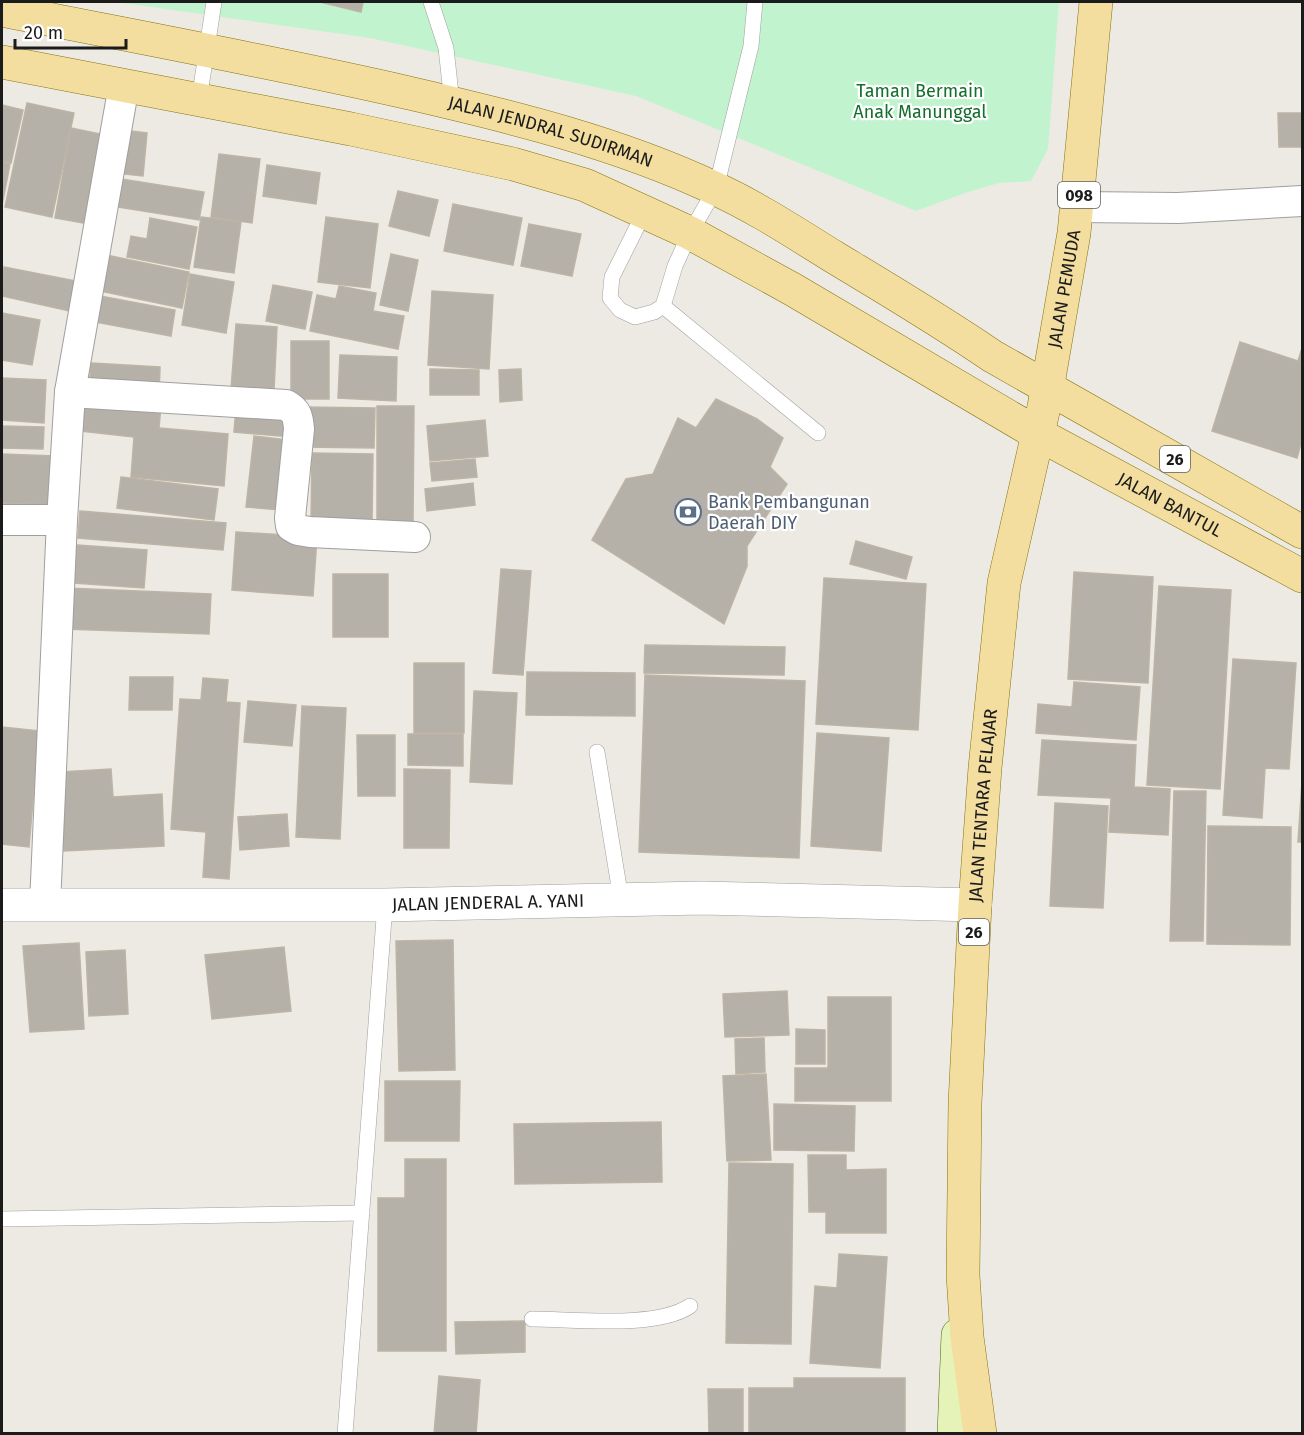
<svg xmlns="http://www.w3.org/2000/svg" width="1304" height="1435" font-family="'Fira Sans',sans-serif">
  <style>
    .park { fill: #c1f4ce }
    .building { fill: #b5b0a8; stroke: #bcb4a5; stroke-width: 1.5 }
    .lines { fill: none; stroke-linecap: round; stroke-linejoin: round }
    .service-casing { stroke: #9f9f9f; stroke-width: 16 }
    .minor-casing { stroke: #9f9f9f; stroke-width: 32 }
    .tertiary-casing { stroke: #9f9f9f; stroke-width: 34 }
    .secondary-casing { stroke: #4d670e; stroke-width: 34 }
    .primary-casing { stroke: #86740d; stroke-width: 34 }
    .service { stroke: #fff; stroke-width: 15 }
    .minor { stroke: #fff; stroke-width: 30 }
    .tertiary { stroke: #fff; stroke-width: 33 }
    .secondary { stroke: #e5f3b8; stroke-width: 33 }
    .primary { stroke: #f3dea0; stroke-width: 33 }
    .labels { text-anchor: middle; dominant-baseline: central; stroke-width: 4.5; stroke-linejoin: round; paint-order: stroke }
    .shield { fill: #fff; stroke: #5f5f5f; stroke-width: 1.5 }
    .shield-label { font-size: 16px; font-weight: bold; fill: #1b1b1b }
    .park-label { font-size: 18px; fill: #146e2c; stroke: #fff }
    .street-label { font-size: 18px; fill: #1b1b1b; stroke: #fff }
    .service-label { font-size: 18px; fill: #4e5e75; stroke: #fff; text-anchor: start }
  </style>
  <rect width="100%" height="100%" fill="#eceae2"/>
  <path class="park" d="M116,2H1059L1048,149L1031,181L999,183L965,193L916,211L636,96L370,38Z"/>
  <g class="building">
    <path d="M320,2H363L361,12Z"/>
    <path d="M27,103L74,113L52,217L5,207Z"/>
    <path d="M2,105L23,110L11,163L2,161Z"/>
    <path d="M1278,113H1302V147H1279Z"/>
    <path d="M71,128L110,136L94,225L55,218Z"/>
    <path d="M122,130L147,133L143,176L116,173Z"/>
    <path d="M219,154L260,159L252,223L211,217Z"/>
    <path d="M2,162L10,164L2,205Z"/>
    <path d="M267,165L320,173L316,204L263,196Z"/>
    <path d="M115,178L204,192L199,220L111,206Z"/>
    <path d="M398,191L438,200L429,236L389,226Z"/>
    <path d="M453,204L522,218L513,265L444,251Z"/>
    <path d="M201,217L241,222L234,273L194,267Z"/>
    <path d="M326,217L378,224L370,288L318,282Z"/>
    <path d="M150,218L197,227L189,269L127,257L131,236L147,239Z"/>
    <path d="M529,224L581,234L572,276L521,266Z"/>
    <path d="M391,254L418,260L408,311L380,305Z"/>
    <path d="M106,255L189,272L182,308L100,291Z"/>
    <path d="M4,267L76,281L70,311L2,296Z"/>
    <path d="M190,274L234,282L226,333L182,325Z"/>
    <path d="M273,285L312,292L305,329L266,321Z"/>
    <path d="M339,286L376,293L373,311L404,316L398,349L310,331L317,295L336,299Z"/>
    <path d="M432,291L493,295L489,369L428,365Z"/>
    <path d="M100,296L175,310L171,336L95,322Z"/>
    <path d="M2,313L40,320L32,365L2,360Z"/>
    <path d="M236,324L277,327L274,391L231,389Z"/>
    <rect x="291" y="341" width="38" height="58"/>
    <path d="M1240,342L1298,361L1302,348V440L1297,458L1212,431Z"/>
    <path d="M340,355L397,357L396,401L338,398Z"/>
    <path d="M91,363L160,367L159,396L89,392Z"/>
    <path d="M430,369L479,370V395H430Z"/>
    <path d="M521,369L522,400L500,402L499,370Z"/>
    <path d="M2,378L46,380L44,423L2,420Z"/>
    <path d="M84,398L161,405L159,428L228,434L224,486L131,477L134,437L81,431Z"/>
    <path d="M716,399L757,419L783,438L770,467L787,484L747,546V566L724,624L592,540L626,479L653,474L678,418L696,428Z"/>
    <path d="M377,406H414L413,524L377,523Z"/>
    <path d="M236,407L293,412L291,437L234,432Z"/>
    <path d="M305,407L375,408L374,448L304,447Z"/>
    <path d="M485,420L488,456L430,461L427,426Z"/>
    <path d="M2,426L44,427L43,449L2,448Z"/>
    <path d="M254,436L287,440L281,510L246,507Z"/>
    <path d="M312,453L373,454L372,522L311,521Z"/>
    <path d="M2,454L54,456L52,505L2,503Z"/>
    <path d="M475,459L477,477L432,481L430,463Z"/>
    <path d="M121,477L218,489L214,520L117,508Z"/>
    <path d="M473,483L475,505L427,511L425,489Z"/>
    <path d="M80,511L226,523L223,550L78,538Z"/>
    <path d="M236,532L317,537L313,596L232,590Z"/>
    <path d="M856,541L912,557L906,579L850,564Z"/>
    <path d="M77,545L147,550L144,588L74,583Z"/>
    <path d="M501,569L531,571L523,675L493,673Z"/>
    <path d="M1074,572L1153,577L1148,683L1068,679Z"/>
    <rect x="333" y="574" width="55" height="63"/>
    <path d="M824,578L926,584L918,730L816,724Z"/>
    <path d="M1159,586L1231,590L1220,789L1147,785Z"/>
    <path d="M65,588L211,594L209,634L64,629Z"/>
    <path d="M645,645L785,647L784,675L644,673Z"/>
    <path d="M1233,659L1296,663L1289,769L1265,768L1262,818L1223,815Z"/>
    <rect x="414" y="663" width="50" height="70"/>
    <path d="M527,672L635,673V716L526,715Z"/>
    <path d="M645,675L805,681L799,858L639,852Z"/>
    <path d="M130,677H173L172,710H129Z"/>
    <path d="M203,678L228,680L226,702L240,703L229,879L203,877L206,832L171,829L180,699L201,700Z"/>
    <path d="M1074,682L1140,687L1136,740L1036,733L1038,704L1072,707Z"/>
    <path d="M474,691L517,693L512,784L470,782Z"/>
    <path d="M248,701L296,705L292,746L244,742Z"/>
    <path d="M302,706L346,708L340,839L296,837Z"/>
    <path d="M2,727L39,731L29,847L2,844Z"/>
    <path d="M817,733L889,738L881,851L811,846Z"/>
    <path d="M408,734H463V766L408,765Z"/>
    <path d="M357,735H395V796H358Z"/>
    <path d="M1042,740L1136,745L1134,787L1170,789L1168,835L1109,832L1111,798L1038,795Z"/>
    <path d="M111,769L113,797L162,794L164,846L64,851L60,772Z"/>
    <path d="M404,769L450,770L449,848H404Z"/>
    <path d="M1302,782V842H1298Z"/>
    <path d="M1174,791H1206L1203,941H1170Z"/>
    <path d="M1055,803L1108,806L1103,908L1050,906Z"/>
    <path d="M287,814L289,846L240,850L238,817Z"/>
    <path d="M1208,826L1291,827L1290,945L1207,944Z"/>
    <path d="M453,940L455,1070L399,1071L396,941Z"/>
    <path d="M79,943L84,1029L30,1032L23,946Z"/>
    <path d="M284,947L291,1011L212,1019L205,955Z"/>
    <path d="M125,950L128,1014L89,1016L86,952Z"/>
    <path d="M787,991L789,1035L725,1037L723,994Z"/>
    <path d="M828,997H891V1101H795V1068H828Z"/>
    <path d="M796,1029L825,1030V1064H796Z"/>
    <path d="M764,1038L765,1072L736,1074L735,1039Z"/>
    <path d="M766,1074L771,1160L727,1161L723,1076Z"/>
    <path d="M385,1081H460L459,1141H385Z"/>
    <path d="M774,1104L855,1106L854,1151L774,1150Z"/>
    <path d="M661,1122L662,1182L515,1184L514,1124Z"/>
    <path d="M808,1155H846V1170L886,1169V1233H826V1212H809Z"/>
    <path d="M405,1159H446V1351H378V1198H405Z"/>
    <path d="M729,1163L793,1164L791,1344L726,1343Z"/>
    <path d="M839,1254L887,1257L880,1368L810,1363L815,1286L837,1288Z"/>
    <path d="M525,1321V1352L456,1354L455,1322Z"/>
    <path d="M439,1376L480,1380L476,1434H434Z"/>
    <path d="M794,1378H905V1434H749V1388H794Z"/>
    <path d="M708,1389H743V1434H709Z"/>
  </g>
  <g class="lines">
    <defs>
      <g id="service">
        <path d="M431,2L446,48L452,103"/>
        <path d="M199,100L214,2"/>
        <path d="M645,211L612,277L610,298L620,310L635,317L654,312L663,306L675,266L690,233L716,188L751,46L755,2"/>
        <path d="M663,306L818,433"/>
        <path d="M597,752L621,899"/>
        <path d="M2,1219L362,1213"/>
        <path d="M532,1319C574,1319 656,1329 690,1306"/>
        <path d="M345,1434L385,905"/>
      </g>
      <g id="minor">
        <path d="M1078,207L1178,208L1302,201"/>
        <path d="M70,392L286,405C297,411 298,417 299,429L290,518L291,526L298,530L310,532L415,537"/>
        <path d="M2,520H62"/>
        <path d="M45,905L62,520L70,392L124,85"/>
      </g>
      <g id="tertiary">
        <path id="s1" d="M2,905H385L702,898L975,905"/>
      </g>
      <path id="secondary" d="M954,1434L958,1335"/>
      <g id="primary">
        <path id="s2" d="M2,10C137,37 274,62 409,93C513,117 618,143 714,188C756,207 795,233 834,257C887,289 941,321 992,356L1302,532"/>
        <path id="s3" d="M2,62L351,129L513,164L585,185L690,233L792,289L1038,434L1302,576"/>
        <path id="s4" d="M980,1434L967,1337L963,1275L965,1103L975,905L985,768L1004,583L1044,407L1074,233L1096,2"/>
      </g>
    </defs>
    <use href="#service" class="service-casing"/>
    <use href="#minor" class="minor-casing"/>
    <use href="#tertiary" class="tertiary-casing"/>
    <use href="#secondary" class="secondary-casing"/>
    <use href="#primary" class="primary-casing"/>
    <use href="#service" class="service"/>
    <use href="#minor" class="minor"/>
    <use href="#tertiary" class="tertiary"/>
    <use href="#secondary" class="secondary"/>
    <use href="#primary" class="primary"/>
  </g>
  <defs>
    <symbol id="bank-ring" viewBox="-11 -11 22 22"><circle r="9.5" fill="#fff" stroke="#5c6f8a" stroke-width="1.5"/><path d="M-6-4H6V4H-6ZM0-2.3a2.3 2.3 0 1 0 0 4.6a2.3 2.3 0 1 0 0-4.6Z" fill="#5c6f8a"/></symbol>
  </defs>
  <g fill-rule="evenodd">
    <use href="#bank-ring" x="673" y="497" width="30" height="30"/>
  </g>
  <g class="labels">
    <g class="shield">
      <rect x="1058" y="182" width="42" height="26" rx="4.5"/>
      <rect x="1160" y="446" width="30" height="26" rx="4.5"/>
      <rect x="959" y="919" width="30" height="26" rx="4.5"/>
    </g>
    <g class="shield-label">
      <text x="1079" y="195">098</text>
      <text x="1175" y="459">26</text>
      <text x="974" y="932">26</text>
    </g>
    <g class="park-label">
      <text x="920" y="91">Taman Bermain<tspan x="920" dy="21">Anak Manunggal</tspan></text>
    </g>
    <g class="street-label">
      <text stroke="none"><textPath href="#s2" startOffset="562">JALAN JENDRAL SUDIRMAN</textPath></text>
      <text stroke="none"><textPath href="#s4" startOffset="1154">JALAN PEMUDA</textPath></text>
      <text stroke="none"><textPath href="#s3" startOffset="1263">JALAN BANTUL</textPath></text>
      <text stroke="none"><textPath href="#s4" startOffset="630">JALAN TENTARA PELAJAR</textPath></text>
      <text stroke="none"><textPath href="#s1" startOffset="486">JALAN JENDERAL A. YANI</textPath></text>
    </g>
    <g class="service-label">
      <text x="708" y="502">Bank Pembangunan<tspan x="708" dy="21">Daerah DIY</tspan></text>
    </g>
  </g>
  <rect width="1304" height="1435" fill="none" stroke="#1b1b1b" stroke-width="6"/>
  <path d="M15 39v9h111v-9" fill="none" stroke="#1b1b1b" stroke-width="3"/>
  <text x="24" y="39" font-size="18" fill="#1b1b1b" stroke="#ffffff" stroke-width="4.5" paint-order="stroke">20 m</text>
</svg>
